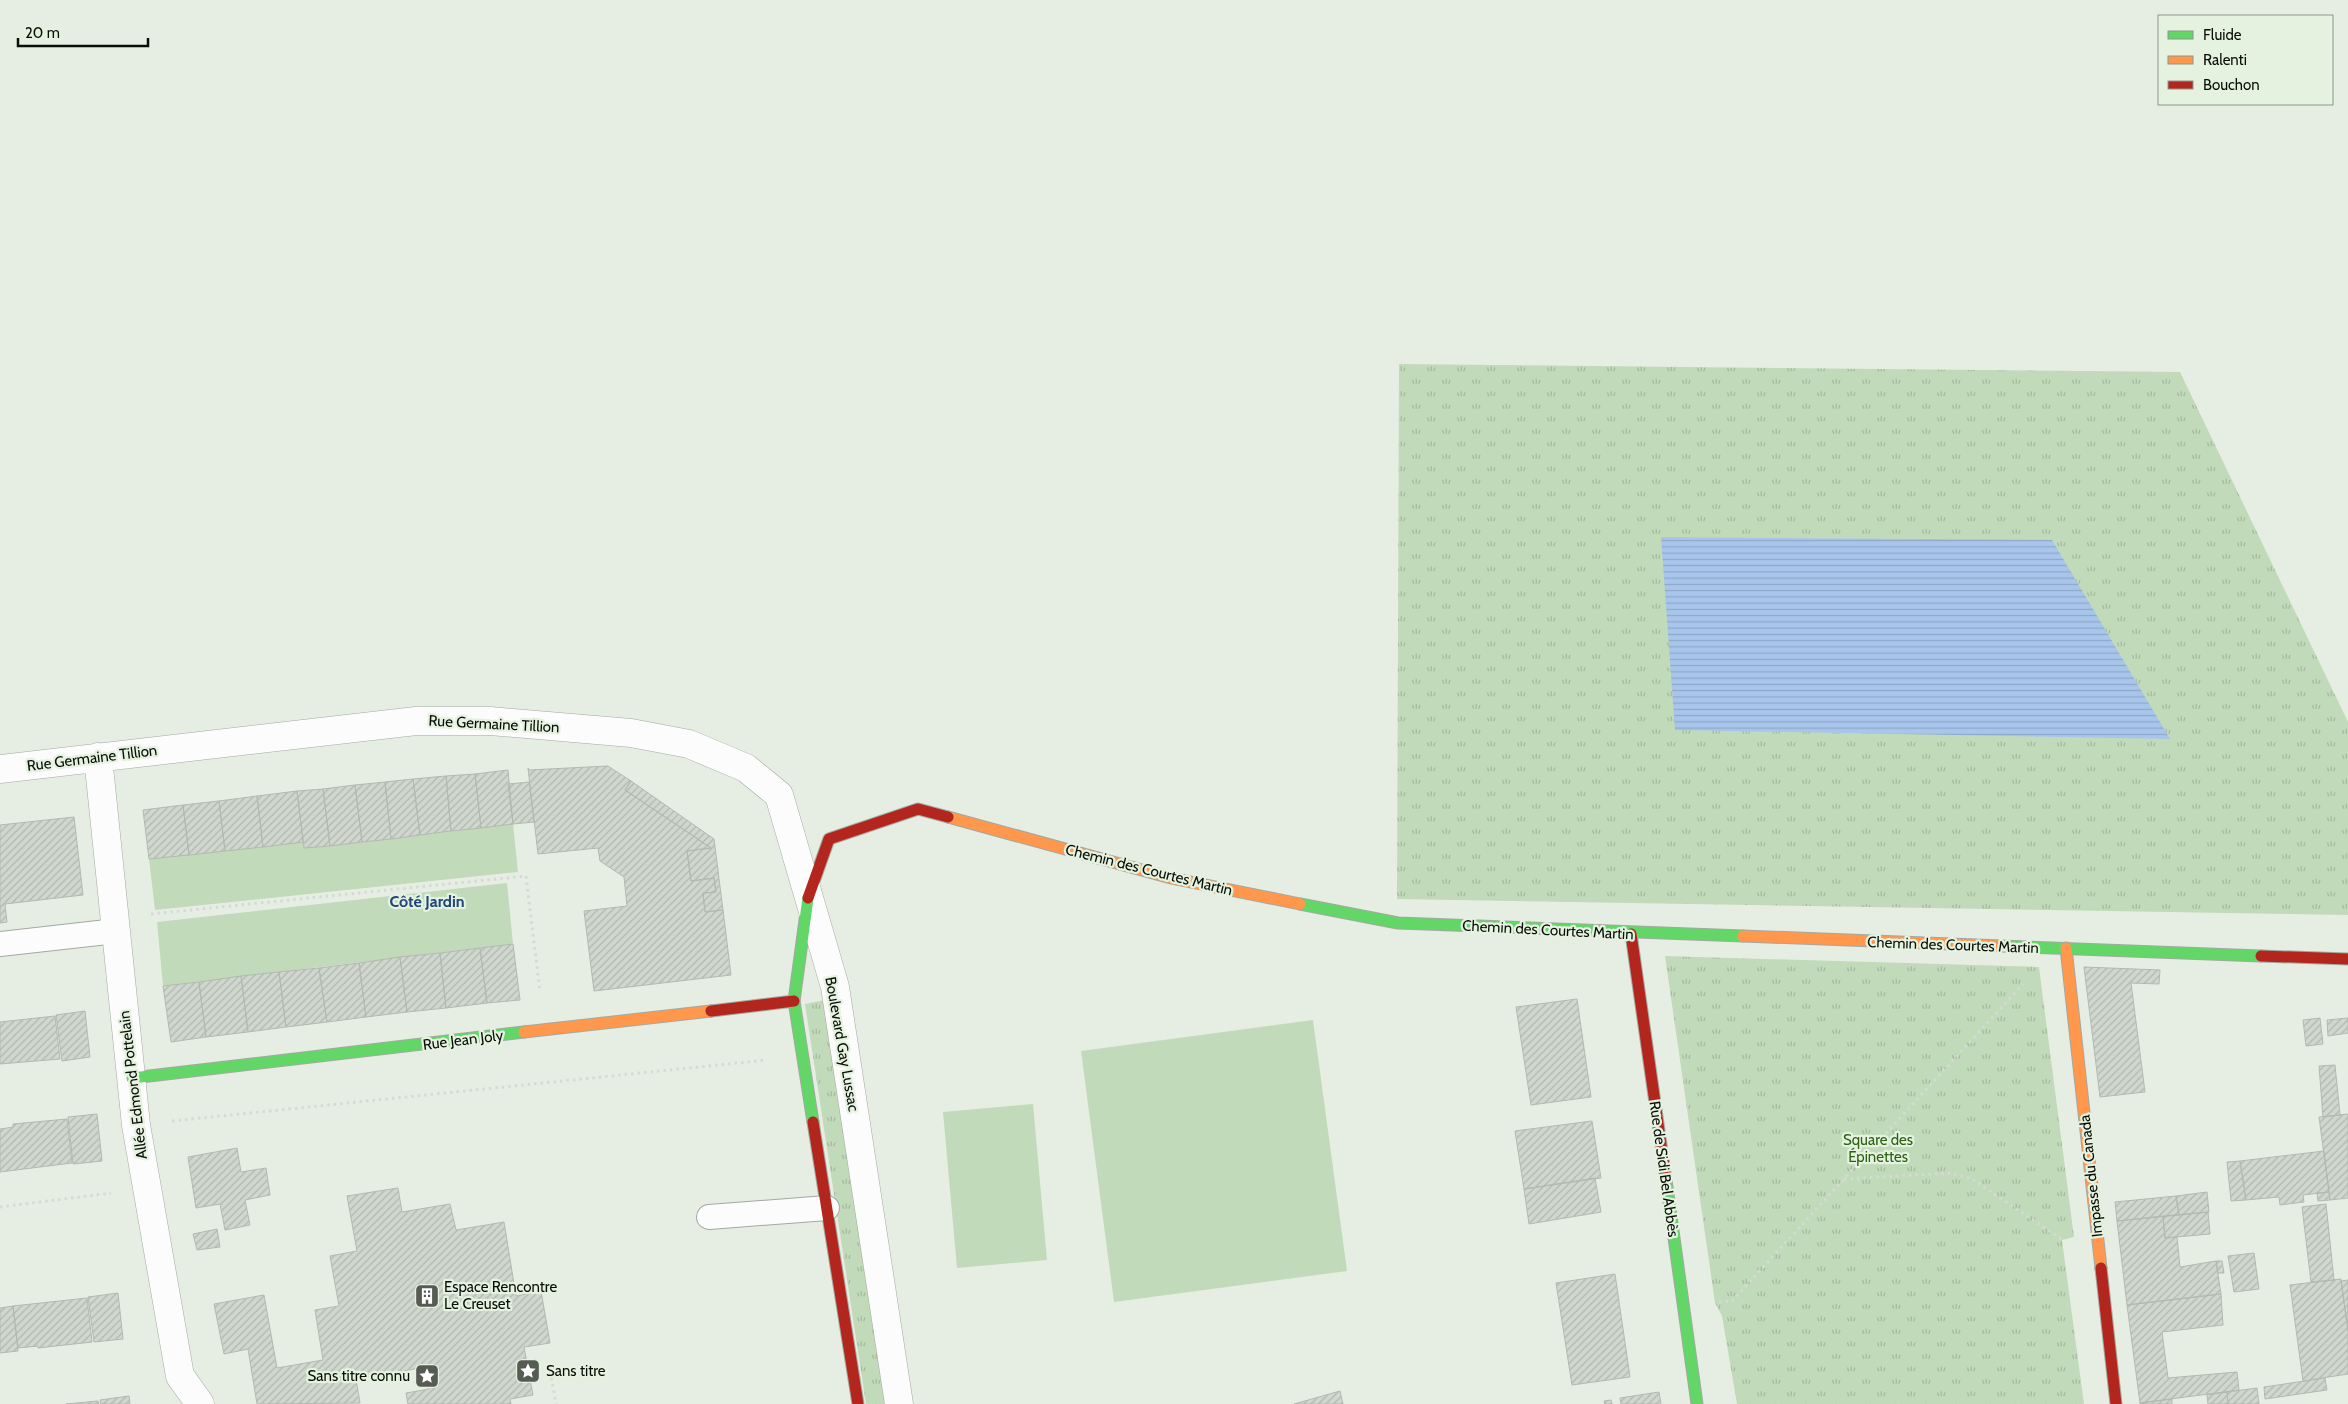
<svg xmlns="http://www.w3.org/2000/svg" width="2348" height="1404" viewBox="0 0 2348 1404" font-family="Cabin,sans-serif">
<defs>
<pattern id="grass-tufts" width="24" height="20" patternUnits="userSpaceOnUse" patternTransform="scale(1.25)"><rect width="24" height="20" fill="#c1dab9"/><path d="M3 7l-1-3M5 7V3M7 7l1-3M15 17l-1-3M17 17v-4M19 17l1-3" fill="none" stroke="#a4ba9e"/></pattern>
<pattern id="water-rules" width="6" height="5" patternUnits="userSpaceOnUse" patternTransform="scale(1.25)"><rect width="6" height="5" fill="#a8c5eb"/><path d="M0 2.5h6" fill="none" stroke="#8fa8c8"/></pattern>
<pattern id="building-hatch" width="6" height="6" patternUnits="userSpaceOnUse" patternTransform="scale(1.25)"><rect width="6" height="6" fill="#d0d7ce"/><path d="M-1 1l2-2M0 6l6-6M5 7l2-2" fill="none" stroke="#b1b7af"/></pattern>
</defs>
<rect width="100%" height="100%" fill="#e6eee3"/>
<path fill="url(#grass-tufts)" d="M1399,364L2180,372L2348,722V915L1397,899Z
M1665,956L2039,967L2074,1237L2062,1240L2084,1404H1737L1722,1316L1715,1303Z
M825,1000L888,1404H866L805,1004Z"/>
<path fill="#c1dab9" d="M513,824L518,872L155,910L149,859L303,842L304,848L330,846Z
M507,883L513,944L163,986L157,922Z
M1313,1020L1347,1271L1114,1302L1081,1051Z
M1033,1104L1047,1260L957,1268L943,1112Z"/>
<path fill="url(#water-rules)" d="M1661,537L2052,540L2170,739L1675,730Z"/>
<path fill="url(#building-hatch)" stroke="#b3b9b0" d="M608,766L631,781L625,790L711,848L687,851L691,881L714,878L716,892L703,893L705,912L723,910L731,975L594,991L584,911L627,906L624,877L600,861L598,848L538,854L528,768L529,770Z
M508,770L513,824L481,828L475,774Z
M475,774L481,828L451,831L446,776Z
M446,776L451,831L420,835L413,779Z
M413,779L420,835L391,839L385,782Z
M631,781L714,839L723,910L705,912L703,893L716,892L714,878L691,881L687,851L711,848L625,790Z
M385,782L391,839L362,842L355,785Z
M529,782L534,822L513,824L508,784Z
M355,785L362,842L330,846L323,789Z
M323,789L330,846L304,848L297,791Z
M297,791L303,842L263,847L257,796Z
M257,796L263,847L225,851L219,801Z
M219,801L225,851L189,855L183,805Z
M183,805L189,855L149,859L143,810Z
M74,817L83,895L5,904L7,922L0,923V825Z
M513,944L520,1000L487,1003L480,948Z
M480,948L487,1003L446,1008L440,953Z
M440,953L446,1008L407,1012L400,957Z
M400,957L407,1012L366,1017L359,963Z
M359,963L366,1017L327,1022L319,968Z
M2084,967L2160,970L2159,984L2131,983L2145,1092L2100,1097Z
M319,968L327,1022L286,1027L279,972Z
M279,972L286,1027L248,1032L241,976Z
M241,976L248,1032L206,1037L199,982Z
M199,982L206,1037L171,1042L163,986Z
M1577,999L1591,1097L1531,1105L1516,1007Z
M85,1011L90,1057L62,1061L56,1015Z
M55,1016L60,1059L0,1064V1022Z
M2320,1018L2323,1044L2306,1046L2303,1020Z
M2348,1018V1033L2328,1036L2327,1020Z
M2335,1065L2340,1115L2323,1117L2319,1066Z
M97,1114L102,1161L73,1164L68,1117Z
M2348,1114V1198L2330,1200L2319,1117Z
M67,1119L72,1163L0,1172V1129L13,1127V1124Z
M1592,1121L1601,1178L1524,1189L1515,1131Z
M237,1148L241,1172L266,1168L270,1195L245,1200L250,1225L225,1230L220,1204L196,1208L188,1157Z
M2324,1151L2329,1192L2303,1195L2304,1202L2280,1205L2279,1197L2246,1200L2240,1161Z
M2240,1161L2246,1200L2231,1201L2227,1162Z
M1595,1178L1601,1212L1529,1224L1524,1189Z
M398,1188L402,1212L450,1204L456,1230L504,1222L516,1296L541,1291L550,1343L524,1347L533,1395L510,1399L511,1404H408L406,1393L429,1389L426,1367L356,1379L360,1403L257,1404L248,1349L224,1354L214,1304L264,1295L277,1368L323,1360L315,1310L339,1306L330,1256L357,1251L347,1196Z
M2207,1192L2209,1212L2179,1215L2176,1196Z
M2329,1192L2330,1200L2318,1201L2317,1193Z
M2176,1196L2179,1215L2117,1221L2115,1202Z
M2326,1204L2334,1280L2311,1282L2302,1207Z
M2208,1212L2210,1234L2165,1238L2163,1216Z
M2163,1216L2165,1238L2177,1237L2180,1267L2216,1261L2221,1294L2127,1305L2117,1221Z
M217,1229L220,1247L197,1250L193,1234Z
M2254,1253L2259,1289L2234,1292L2228,1256Z
M2216,1261H2222L2224,1273H2218Z
M1615,1274L1630,1377L1572,1385L1556,1283Z
M2341,1279L2348,1331V1374L2303,1381L2290,1285Z
M2348,1280V1331L2341,1281Z
M118,1293L123,1339L94,1342L88,1297Z
M2221,1294L2223,1325L2162,1332L2168,1378L2237,1372L2239,1390L2140,1403L2127,1305Z
M87,1298L92,1342L38,1348V1346L18,1348L13,1306Z
M13,1306L18,1351L0,1353V1308Z
M2325,1378L2327,1390L2265,1399L2264,1387Z
M2257,1388L2259,1404H2228L2227,1392Z
M1340,1391L1343,1404H1294Z
M1659,1392L1661,1404H1621L1620,1398Z
M2227,1392L2228,1404H2208L2207,1395Z
M129,1396L130,1404H101L100,1400Z
M2172,1399V1404H2140V1403Z
M1611,1400L1612,1404H1605L1604,1401Z
M98,1401L99,1404H66Z"/>
<g fill="none" stroke-linecap="round" stroke-linejoin="round">
<defs>
<path id="lane" d="M0,944L116,931
M709,1217L827,1208"/>
<path id="street" d="M98,757L136,1125L180,1376L200,1404
M0,769L416,721H490L631,733L689,744L746,768L779,795L835,987L899,1404"/>
<path id="fast" d="M808,898L794,1001L813,1122
M1300,904L1398,923L1743,936
M2002,946L2261,956
M132,1078L524,1032
M1666,1180L1697,1404"/>
<path id="slow" d="M948,817L1171,878L1300,904
M1743,936L2002,946
M2066,948L2101,1268
M524,1032L711,1011"/>
<path id="jam" d="M808,898L829,839L918,809L948,817
M1631,934L1666,1180
M2261,956L2348,959
M711,1011L794,1001
M813,1122L858,1404
M2101,1268L2116,1404"/>
</defs>
<use href="#lane" stroke="#a3a9a2" stroke-width="26"/>
<use href="#street" stroke="#a3a9a2" stroke-width="29"/>
<use href="#fast" stroke="#a3a9a2" stroke-width="13"/>
<use href="#slow" stroke="#a3a9a2" stroke-width="13"/>
<use href="#jam" stroke="#a3a9a2" stroke-width="13"/>
<path stroke="#d7d9d6" stroke-width="3" stroke-dasharray="2.5 4" stroke-linecap="butt" d="M151,914L526,876L540,992
M172,1121L767,1060
M1844,1179L1950,1173L1972,1179L2061,1239
M0,1207L111,1193
M1719,1302L1732,1301L2023,984
M549,1365L556,1404"/>
<use href="#lane" stroke="#fbfcfb" stroke-width="24"/>
<use href="#street" stroke="#fbfcfb" stroke-width="28"/>
<use href="#fast" stroke="#63d668" stroke-width="11"/>
<use href="#slow" stroke="#ff974d" stroke-width="11"/>
<use href="#jam" stroke="#b3261e" stroke-width="11"/>
</g>
<defs>
<symbol id="building-square" viewBox="-11 -11 22 22"><rect x="-9" y="-9" width="18" height="18" rx="4" fill="#565c54" stroke="#e4f2df"/><path d="M-4-6H4V6H1V3H-1V6H-4ZM-2.5-4.3h1.7v1.8h-1.7ZM.8-4.3h1.7v1.8H.8ZM-2.5-1h1.7V.8h-1.7ZM.8-1h1.7V.8H.8Z" fill="#fff"/></symbol>
<symbol id="sight-square" viewBox="-11 -11 22 22"><rect x="-9" y="-9" width="18" height="18" rx="4" fill="#565c54" stroke="#e4f2df"/><path d="M0-6L1.8-2.2L6-1.7L2.9 1.2L3.7 5.4L0 3.3L-3.7 5.4L-2.9 1.2L-6-1.7L-1.8-2.2Z" fill="#fff"/></symbol>
</defs>
<g fill-rule="evenodd">
<use href="#building-square" x="413" y="1282" width="28" height="28"/>
<use href="#sight-square" x="514" y="1357" width="28" height="28"/>
<use href="#sight-square" x="413" y="1362" width="28" height="28"/>
</g>
<g text-anchor="middle" dominant-baseline="central" stroke-width="4.5" stroke-linejoin="round" paint-order="stroke">
<g font-size="15" fill="#090d07" stroke="#e4f2df">
<text transform="translate(494 724) rotate(3)">Rue Germaine Tillion</text>
<text transform="translate(92 758) rotate(-7)">Rue Germaine Tillion</text>
<text transform="translate(1149 870) rotate(14)">Chemin des Courtes Martin</text>
<text transform="translate(1548 930) rotate(3)">Chemin des Courtes Martin</text>
<text transform="translate(1953 945) rotate(2)">Chemin des Courtes Martin</text>
<text transform="translate(463 1040) rotate(-7)">Rue Jean Joly</text>
<text transform="translate(842 1044) rotate(80)">Boulevard Gay Lussac</text>
<text transform="translate(133 1085) rotate(-97)">Allée Edmond Pottelain</text>
<text transform="translate(1664 1169) rotate(82)">Rue de Sidi Bel Abbès</text>
<text transform="translate(2091 1176) rotate(-96)">Impasse du Canada</text>
</g>
<g font-size="15" fill="#2b6211" stroke="#e4f2df">
<text x="1878" y="1140">Square des<tspan x="1878" dy="17">Épinettes</tspan></text>
</g>
<g font-size="15" fill="#090d07" stroke="#e4f2df" text-anchor="start">
<text x="444" y="1287">Espace Rencontre<tspan x="444" dy="17">Le Creuset</tspan></text>
<text x="546" y="1371">Sans titre</text>
<text x="410" y="1376" text-anchor="end">Sans titre connu</text>
</g>
<g font-size="16" font-weight="bold" fill="#22467c" stroke="#e4f2df">
<text x="427" y="901">Côté Jardin</text>
</g>
</g>
<rect x="2158" y="15" width="175" height="90" fill="#e4f2df" stroke="#8c9689"/>
<rect x="2168" y="31" width="25" height="8" fill="#63d668" stroke="#8c9689"/>
<text x="2203" y="40" font-size="15" fill="#090d07">Fluide</text>
<rect x="2168" y="56" width="25" height="8" fill="#ff974d" stroke="#8c9689"/>
<text x="2203" y="65" font-size="15" fill="#090d07">Ralenti</text>
<rect x="2168" y="81" width="25" height="8" fill="#b3261e" stroke="#8c9689"/>
<text x="2203" y="90" font-size="15" fill="#090d07">Bouchon</text>
<path d="M18 38v8h130v-8" fill="none" stroke="#090d07" stroke-width="2.5"/>
<text x="25" y="38" font-size="15" fill="#090d07" stroke="#e4f2df" stroke-width="4" paint-order="stroke">20 m</text>
</svg>
